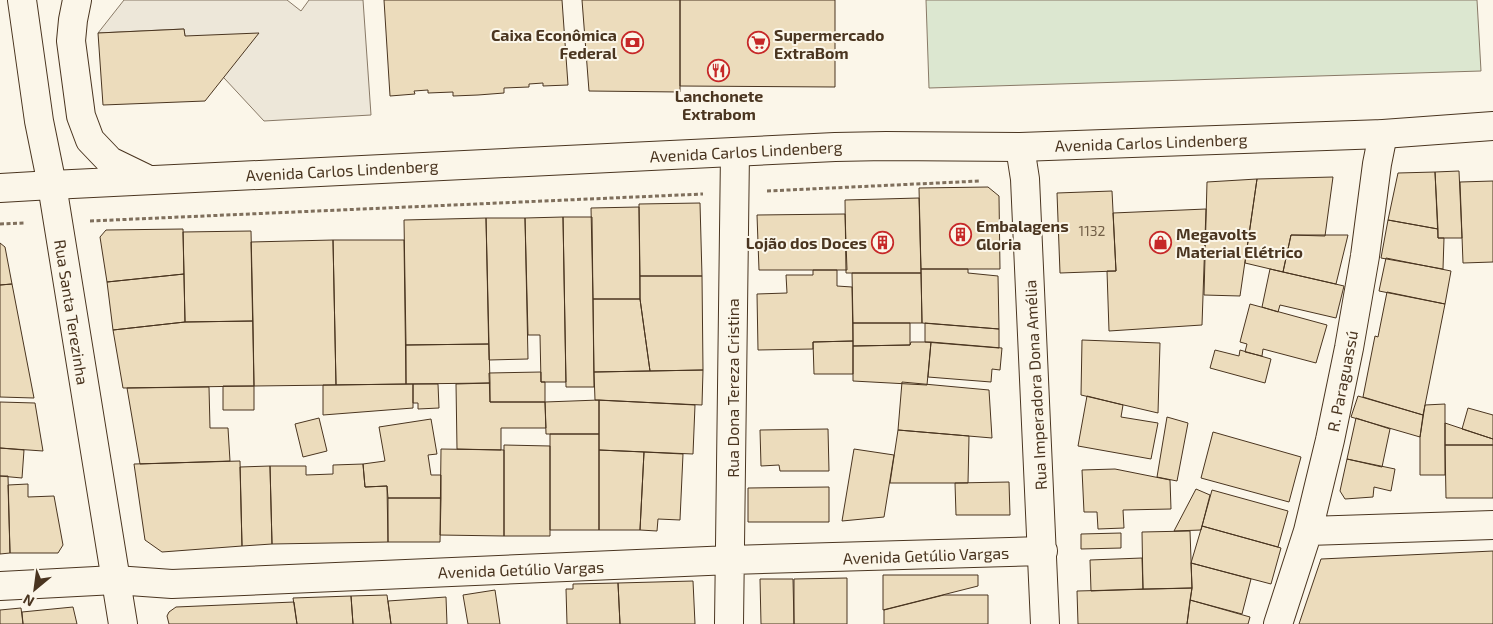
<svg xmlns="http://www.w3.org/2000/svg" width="1493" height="624" viewBox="0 0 1493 624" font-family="'Exo 2',sans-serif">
<rect width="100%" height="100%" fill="#fbf6e9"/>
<path fill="#dce7d0" stroke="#887966" d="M926,0H1477L1481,71L929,88Z"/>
<path fill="#ede7d9" stroke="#887966" d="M124,0H287L301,11L309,0H363L371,115L264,121L185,36L184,29L98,33Z"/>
<path fill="#ecdcbc" stroke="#4a3520" d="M384,0H562L568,85L543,86V83L529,84V87L504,88V93L478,95L453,96V92L428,93V90L414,91L415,94L390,96Z
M582,0H680V92L589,91Z
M680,0H835V87L680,86Z
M184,29L185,36L259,33L205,101L103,105L98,33Z
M1459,171L1462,238H1438L1435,172Z
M1435,172L1438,229L1388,220L1398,173Z
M1333,177L1325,236L1291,235L1283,272L1245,263L1257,179Z
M1257,179L1240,296L1204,295L1207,182Z
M1493,181V262L1463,263L1460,182Z
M988,187L999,196L1000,269H921L919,188Z
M1112,191L1116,271L1060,273L1057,193Z
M919,198L921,273H846L845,200Z
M700,203L702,276H640L639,204Z
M639,207L640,299H593L591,208Z
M1206,209L1202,325L1109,331L1107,271H1116L1113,213Z
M845,214L847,270H759L757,215Z
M563,217H592L594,387H566Z
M563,217L566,382H541L540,335H528L525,218Z
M486,218H525L528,359L489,360Z
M486,218L489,344L406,345L404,220Z
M1388,220L1438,229V238H1444L1443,269L1381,258Z
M183,229L184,274L107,282L100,237L106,230Z
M251,231L253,321L185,322L183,232Z
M1291,235H1348L1336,284L1283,272Z
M333,240L336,385L254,386L251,242Z
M333,240H404L406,384L336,385Z
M0,243L5,247L12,284L0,285Z
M1386,258L1451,271L1445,304L1379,291Z
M921,269H968V273L998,276L999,329L922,323Z
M1270,269L1344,286L1336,318L1280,305L1278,312L1262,307Z
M813,270H837V286L852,287L853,341L813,342V349L758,350L757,294L787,293L786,275H813Z
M852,273H921L922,323H853Z
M184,274L185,322L113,330L107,282Z
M640,276H702L703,370L650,371L640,299Z
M12,284L34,398L0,397V285Z
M1387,292L1445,304L1423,415L1363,397L1375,336L1378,337Z
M593,299H640L650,371L594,372Z
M1250,304L1327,325L1316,363L1263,349L1262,356L1245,352L1247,344L1240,342Z
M253,321L254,386L123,388L113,330L185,322Z
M853,323H910V345L853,346Z
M925,323L999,329V348L925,342Z
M1082,340L1160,343L1158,413L1081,395Z
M853,341V374H814L813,342Z
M911,342H931L927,385L853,381V346L910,345Z
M931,342L1002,348L1000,370L992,369L991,382L928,377Z
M489,344L490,383L406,384V345Z
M1215,350L1239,356L1240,350L1271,359L1265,383L1210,368Z
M703,370L702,405L595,400L594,372Z
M541,372V382H545V402H490L489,373Z
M902,382L989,390L992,438L898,430Z
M490,383V402H545L546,428H501V450L457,449L456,384Z
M413,384V408L323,415V385Z
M413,384H438L439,408L418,409V403H413Z
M223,386H254V410H223Z
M209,387L210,428H228L230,461L140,464L127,388Z
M1087,396L1123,405L1121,417L1158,423L1151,459L1078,446Z
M1358,396L1423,415L1420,437L1351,417Z
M599,400V434H546L545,402Z
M599,400L695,405L693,454L599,450Z
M0,402L35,403L43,451L0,448Z
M1445,404V475H1420V437L1425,405Z
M1468,408L1493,415V439L1462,429Z
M1167,417L1188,423L1177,481L1157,477Z
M319,418L327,451L303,457L295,424Z
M1356,418L1390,429L1382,467L1347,459Z
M431,419L437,454L428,455L431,475H441V498H388L387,486L365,487L363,464L385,461L379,427Z
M1445,423L1493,439V445H1445Z
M828,429L829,471H780L779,465L761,466L760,430Z
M898,430L969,436L968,483H890Z
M1213,432L1301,457L1289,502L1201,478Z
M550,434H599V530H550Z
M504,445L550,446V536H504Z
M1445,445H1493V498H1446Z
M0,448L24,450L22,478L0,476Z
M441,449L504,450V536L440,535Z
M854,449L894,455L884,517L842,521Z
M599,450L644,452L640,530H599Z
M644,452L683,454L680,520L658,519L657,531L640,530Z
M1347,459L1395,469L1391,491L1374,487L1373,497L1345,499L1340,491Z
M240,461L242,546L162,552L145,540L134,464Z
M363,464L365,487L387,486L388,542L272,544L270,466H306V475L333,474V465Z
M270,466L272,544L242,546L240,467Z
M1115,469L1170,480L1171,509L1123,510L1124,528L1098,529L1097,512H1084L1082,470Z
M0,476H8L10,553L0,554Z
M1009,482L1010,515H956L955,483Z
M28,484V497L54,496L63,545L58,553H10L8,485Z
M829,487V522H748V488Z
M1196,489L1210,495L1201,530L1174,531Z
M1212,490L1288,511L1278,547L1202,526Z
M388,498H441L440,542H388Z
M1202,526L1281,548L1271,584L1191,563Z
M1190,531L1192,588L1143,589L1142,532Z
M1121,533V548L1081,549V534Z
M1493,551V624H1299L1321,559Z
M1142,558L1143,589L1091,591L1090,560Z
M1191,563L1251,579L1242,614L1190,600L1192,588Z
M883,575H978V586L883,610Z
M847,578V624H794V579Z
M760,579H793L794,624H761Z
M693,581L695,624H620L618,583Z
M618,583L620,624H567L566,589H573V584Z
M1192,588L1187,624H1078L1077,591Z
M495,590L500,624H468L463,595Z
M387,595L391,624H353L351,596Z
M944,595H988V624H884V610Z
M351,596L353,624H297L293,598Z
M446,597L447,624H391L388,601Z
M1190,600L1250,617L1248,624H1187Z
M294,602L297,624H169L167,616L169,612L176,607Z
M73,607L77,624H23L22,612Z
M21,608L23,624H0V610Z"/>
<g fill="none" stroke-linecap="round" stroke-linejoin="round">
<defs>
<path id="minor" d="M1020,147L1025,179L1045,624
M1308,531L1493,525
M0,586L115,580L172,584L731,560L1043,551
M729,624L735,152
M1278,624L1308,531L1330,440L1349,348L1365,256L1377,164L1383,134"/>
<path id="secondary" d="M0,188L52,185"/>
<path id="primary" d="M22,0L39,121L52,185L123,624
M77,0L73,20L71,41L81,116L90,140L110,161L145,178
M52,185L835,147L886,146L1020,147L1383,134L1493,126"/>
</defs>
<use href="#minor" stroke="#4a3520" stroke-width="30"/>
<use href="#secondary" stroke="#4a3520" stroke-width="30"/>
<use href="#primary" stroke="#4a3520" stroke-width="30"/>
<path stroke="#7f6f5c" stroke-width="3" stroke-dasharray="4 2.5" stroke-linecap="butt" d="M767,191L980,181
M90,221L703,194
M0,224L26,223"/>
<use href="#minor" stroke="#fbf6e9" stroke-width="28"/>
<use href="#secondary" stroke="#fbf6e9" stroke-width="28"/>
<use href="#primary" stroke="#fbf6e9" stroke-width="28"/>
</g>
<defs>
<symbol id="bank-ring" viewBox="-11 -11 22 22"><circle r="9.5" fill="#fbf6e9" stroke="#c62828" stroke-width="1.5"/><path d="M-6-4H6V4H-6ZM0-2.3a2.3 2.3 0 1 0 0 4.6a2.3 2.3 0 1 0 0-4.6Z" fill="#c62828"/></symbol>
<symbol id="supermarket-ring" viewBox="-11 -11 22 22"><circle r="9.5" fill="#fbf6e9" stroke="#c62828" stroke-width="1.5"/><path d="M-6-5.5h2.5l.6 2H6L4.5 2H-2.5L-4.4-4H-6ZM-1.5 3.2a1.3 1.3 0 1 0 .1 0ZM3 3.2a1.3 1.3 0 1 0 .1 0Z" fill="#c62828"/></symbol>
<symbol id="restaurant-ring" viewBox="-11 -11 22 22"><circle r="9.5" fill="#fbf6e9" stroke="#c62828" stroke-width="1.5"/><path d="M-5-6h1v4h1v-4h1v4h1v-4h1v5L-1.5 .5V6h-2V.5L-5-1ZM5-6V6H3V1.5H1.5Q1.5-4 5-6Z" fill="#c62828"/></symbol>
<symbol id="building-ring" viewBox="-11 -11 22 22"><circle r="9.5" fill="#fbf6e9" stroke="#c62828" stroke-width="1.5"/><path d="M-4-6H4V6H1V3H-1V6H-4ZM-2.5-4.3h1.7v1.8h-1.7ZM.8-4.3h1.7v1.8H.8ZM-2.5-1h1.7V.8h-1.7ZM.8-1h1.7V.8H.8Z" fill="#c62828"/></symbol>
<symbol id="shop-ring" viewBox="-11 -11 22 22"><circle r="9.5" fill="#fbf6e9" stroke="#c62828" stroke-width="1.5"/><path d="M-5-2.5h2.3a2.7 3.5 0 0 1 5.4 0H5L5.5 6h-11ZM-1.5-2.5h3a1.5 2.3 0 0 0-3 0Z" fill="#c62828"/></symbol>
</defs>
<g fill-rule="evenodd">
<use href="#bank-ring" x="620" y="30" width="25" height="25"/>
<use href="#supermarket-ring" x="746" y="30" width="25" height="25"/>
<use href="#restaurant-ring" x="706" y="58" width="25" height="25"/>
<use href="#building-ring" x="948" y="222" width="25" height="25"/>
<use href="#building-ring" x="870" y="230" width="25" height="25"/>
<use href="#shop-ring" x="1148" y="230" width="25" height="25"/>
</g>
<g text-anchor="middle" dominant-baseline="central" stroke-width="4" stroke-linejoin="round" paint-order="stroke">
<g font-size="14" fill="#725f47">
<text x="1092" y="230">1132</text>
</g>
<g font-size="16" font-weight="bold" fill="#4a3520" stroke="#fbf6e9" text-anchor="start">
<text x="617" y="34" text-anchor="end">Caixa Econômica<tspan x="617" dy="18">Federal</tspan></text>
<text x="774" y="34">Supermercado<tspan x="774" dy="18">ExtraBom</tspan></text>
<text x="719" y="95" text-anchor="middle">Lanchonete<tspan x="719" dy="18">Extrabom</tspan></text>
<text x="976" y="225">Embalagens<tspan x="976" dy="18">Gloria</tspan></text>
<text x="1176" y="233">Megavolts<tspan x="1176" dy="18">Material Elétrico</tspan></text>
<text x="867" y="242" text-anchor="end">Lojão dos Doces</text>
</g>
<g font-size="16" fill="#4a3520" stroke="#fbf6e9">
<text transform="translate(1151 142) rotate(-2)">Avenida Carlos Lindenberg</text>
<text transform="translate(746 151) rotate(-3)">Avenida Carlos Lindenberg</text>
<text transform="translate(342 170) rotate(-3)">Avenida Carlos Lindenberg</text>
<text transform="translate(72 312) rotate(81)">Rua Santa Terezinha</text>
<text transform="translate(1342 381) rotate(-79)">R. Paraguassú</text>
<text transform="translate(1035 385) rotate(-93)">Rua Imperadora Dona Amélia</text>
<text transform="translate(732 388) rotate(-90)">Rua Dona Tereza Cristina</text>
<text transform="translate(926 555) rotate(-2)">Avenida Getúlio Vargas</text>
<text transform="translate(521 569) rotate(-2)">Avenida Getúlio Vargas</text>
</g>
</g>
<g transform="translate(35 589) rotate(209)" stroke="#fbf6e9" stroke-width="4" paint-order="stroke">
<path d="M0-4L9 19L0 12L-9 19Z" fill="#4a3520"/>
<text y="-8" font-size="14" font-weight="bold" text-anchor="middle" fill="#4a3520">N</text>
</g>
</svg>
